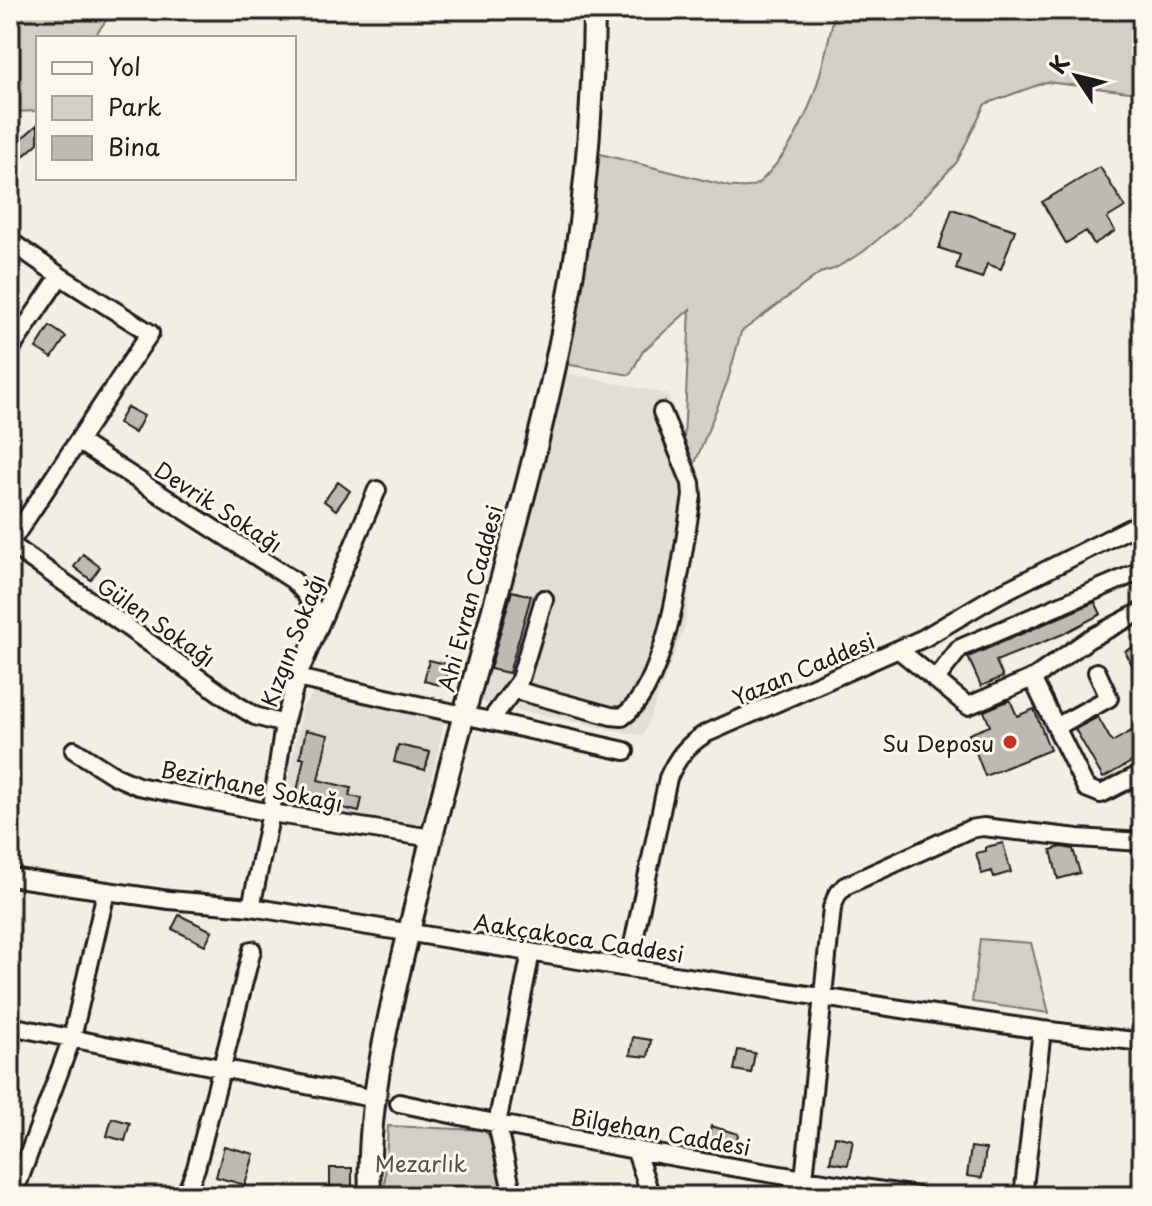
<svg xmlns="http://www.w3.org/2000/svg" width="1152" height="1206" viewBox="0 0 1152 1206" font-family="'Playpen Sans',sans-serif">
<rect width="100%" height="100%" fill="#f2eee4"/>
<filter id="ink" filterUnits="userSpaceOnUse"><feTurbulence type="fractalNoise" baseFrequency=".0125" numOctaves="2"/><feDisplacementMap in="SourceGraphic" scale="16" xChannelSelector="R" yChannelSelector="G"/><feConvolveMatrix kernelMatrix="1 2 1 2 8 2 1 2 1" color-interpolation-filters="sRGB"/></filter>
<g filter="url(#ink)">
<path fill="#e2ded5" d="M562,372L668,394L702,490L685,626L643,736L475,701Z
M313,693L445,719L421,823L399,825L286,807L284,799L302,708Z"/>
<path fill="#d2cfc6" stroke="#777671" stroke-width="2" d="M10,10H114L93,38H38V111L10,112Z
M835,10H1142V90L1129,92L1046,82L985,104L957,162L907,215L863,252L834,269L820,273L741,332L728,380L695,463H692L684,440L690,309L643,351L630,375L564,364L595,162L600,154L731,187C734,186 746,189 752,186C760,184 766,176 771,170C811,125 823,68 835,10Z
M980,939L1031,943L1049,1013L972,1002Z
M388,1126L482,1130L493,1138L505,1196H384Z"/>
<path fill="#bdbab1" stroke="#1c1c1c" stroke-width="2" d="M38,124V143L10,168V149Z
M1100,167L1125,207L1107,218L1115,231L1094,244L1086,231L1066,243L1042,202Z
M952,209L1015,230L1001,269L987,264L982,278L956,269L960,255L939,248Z
M50,326L66,337L52,358L36,348Z
M127,407L144,416L135,433L118,423Z
M338,482L350,491L336,510L324,501Z
M83,554L100,567L91,580L74,567Z
M512,591L531,596L509,673L490,669Z
M1095,602L1101,614L1063,634L996,661L1003,677L981,686L968,657Z
M1142,643V685L1125,651Z
M429,660L450,665L444,686L424,681Z
M1010,700L1017,716L1034,709L1050,750L985,776L969,734L990,726L984,711Z
M1098,717L1112,742L1142,725V756L1103,778L1075,729Z
M306,730L328,735L318,780L351,788L349,796L362,798L359,812L296,796L304,758H300Z
M398,745L430,752L425,770L394,762Z
M1003,843L1011,872L994,877L992,871L982,874L976,853L986,851V847Z
M1061,847L1073,849L1080,873L1058,879L1051,850Z
M179,915L212,931L205,945L172,929Z
M633,1037L651,1040L648,1057L630,1055Z
M738,1050L755,1053L751,1073L734,1070Z
M112,1118L130,1123L125,1141L107,1136Z
M711,1126L738,1134L735,1150L707,1145Z
M835,1136L853,1140L848,1165L830,1162Z
M224,1146L254,1154L245,1185L216,1177Z
M971,1147L986,1149L982,1178L967,1176Z
M330,1168H352V1196H330Z"/>
<g fill="none" stroke-linecap="round" stroke-linejoin="round">
<defs>
<path id="minor" d="M10,241L60,276L150,333L10,543
M10,350L60,276
M79,442L293,580L305,593L321,622
M10,544L237,705L255,716L284,724
M899,650L968,706L1035,677L1089,639L1142,611
M297,678L625,751
M1032,678L1086,788L1101,794L1142,773
M935,680L960,648L1138,572L1142,573
M515,690L611,716L622,717C669,686 683,550 692,496L691,483L662,412
M490,721L519,682L544,599
M1056,727L1109,698L1097,672
M74,750L115,776L138,786L271,813L432,838
M10,877L169,900L251,907L628,968L1042,1030L1142,1042
M251,907L271,813L284,724L297,678L377,490
M628,968L668,778C677,758 686,746 705,734L924,638L995,596L1142,522
M10,1026L376,1099
M399,1103C570,1140 744,1171 917,1196
M635,1149L651,1196
M804,1179L832,908L837,895L845,886L970,829L983,827L1078,838L1142,842
M13,1196L72,1038L106,892
M185,1196L196,1168L252,950
M513,1196L497,1124L531,952
M1023,1196L1042,1030"/>
<path id="major" d="M370,1196C365,1085 401,969 426,861C470,676 532,494 567,307C585,209 593,109 594,10"/>
</defs>
<use href="#minor" stroke="#1c1c1c" stroke-width="22"/>
<use href="#major" stroke="#1c1c1c" stroke-width="26"/>
<use href="#minor" stroke="#fbf7ec" stroke-width="16"/>
<use href="#major" stroke="#fbf7ec" stroke-width="20"/>
</g>
</g>
<circle fill="#c8321e" stroke="#fbf7ec" stroke-width="3" cx="1010" cy="742" r="8"/>
<g text-anchor="middle" dominant-baseline="central" stroke-width="6" stroke-linejoin="round" paint-order="stroke">
<g font-size="22" fill="#1c1c1c" stroke="#fbf7ec">
<text transform="translate(219 506) rotate(33)">Devrik Sokağı</text>
<text transform="translate(469 598) rotate(-75)">Ahi Evran Caddesi</text>
<text transform="translate(157 621) rotate(35)">Gülen Sokağı</text>
<text transform="translate(292 640) rotate(-69)">Kızgın Sokağı</text>
<text transform="translate(803 668) rotate(-23)">Yazan Caddesi</text>
<text transform="translate(252 785) rotate(11)">Bezirhane Sokağı</text>
<text transform="translate(579 937) rotate(9)">Aakçakoca Caddesi</text>
<text transform="translate(661 1131) rotate(10)">Bilgehan Caddesi</text>
</g>
<g font-size="22" fill="#1c1c1c" stroke="#fbf7ec" text-anchor="end">
<text x="994" y="742">Su Deposu</text>
</g>
<g font-size="22" fill="#53524f" stroke="#fbf7ec">
<text x="421" y="1162">Mezarlık</text>
</g>
</g>
<rect width="1152" height="1206" fill="none" stroke="#fbf7ec" stroke-width="40"/>
<rect x="20" y="20" width="1112" height="1166" fill="none" stroke="#1c1c1c" stroke-width="3" filter="url(#ink)"/>
<rect x="36" y="36" width="260" height="144" fill="#fbf7ec" stroke="#a29f99" stroke-width="2"/>
<rect x="52" y="62" width="40" height="12" fill="#fbf7ec" stroke="#a29f99" stroke-width="2"/>
<text x="108" y="76" font-size="24" fill="#1c1c1c">Yol</text>
<rect x="52" y="96" width="40" height="24" fill="#d2cfc6" stroke="#a29f99" stroke-width="2"/>
<text x="108" y="116" font-size="24" fill="#1c1c1c">Park</text>
<rect x="52" y="136" width="40" height="24" fill="#bdbab1" stroke="#a29f99" stroke-width="2"/>
<text x="108" y="156" font-size="24" fill="#1c1c1c">Bina</text>
<g transform="translate(1076 76) rotate(305)" stroke="#fbf7ec" stroke-width="6" paint-order="stroke">
<path d="M0-6L14 30L0 20L-14 30Z" fill="#1c1c1c"/>
<text y="-12" font-size="22" font-weight="bold" text-anchor="middle" fill="#1c1c1c">K</text>
</g>
</svg>
